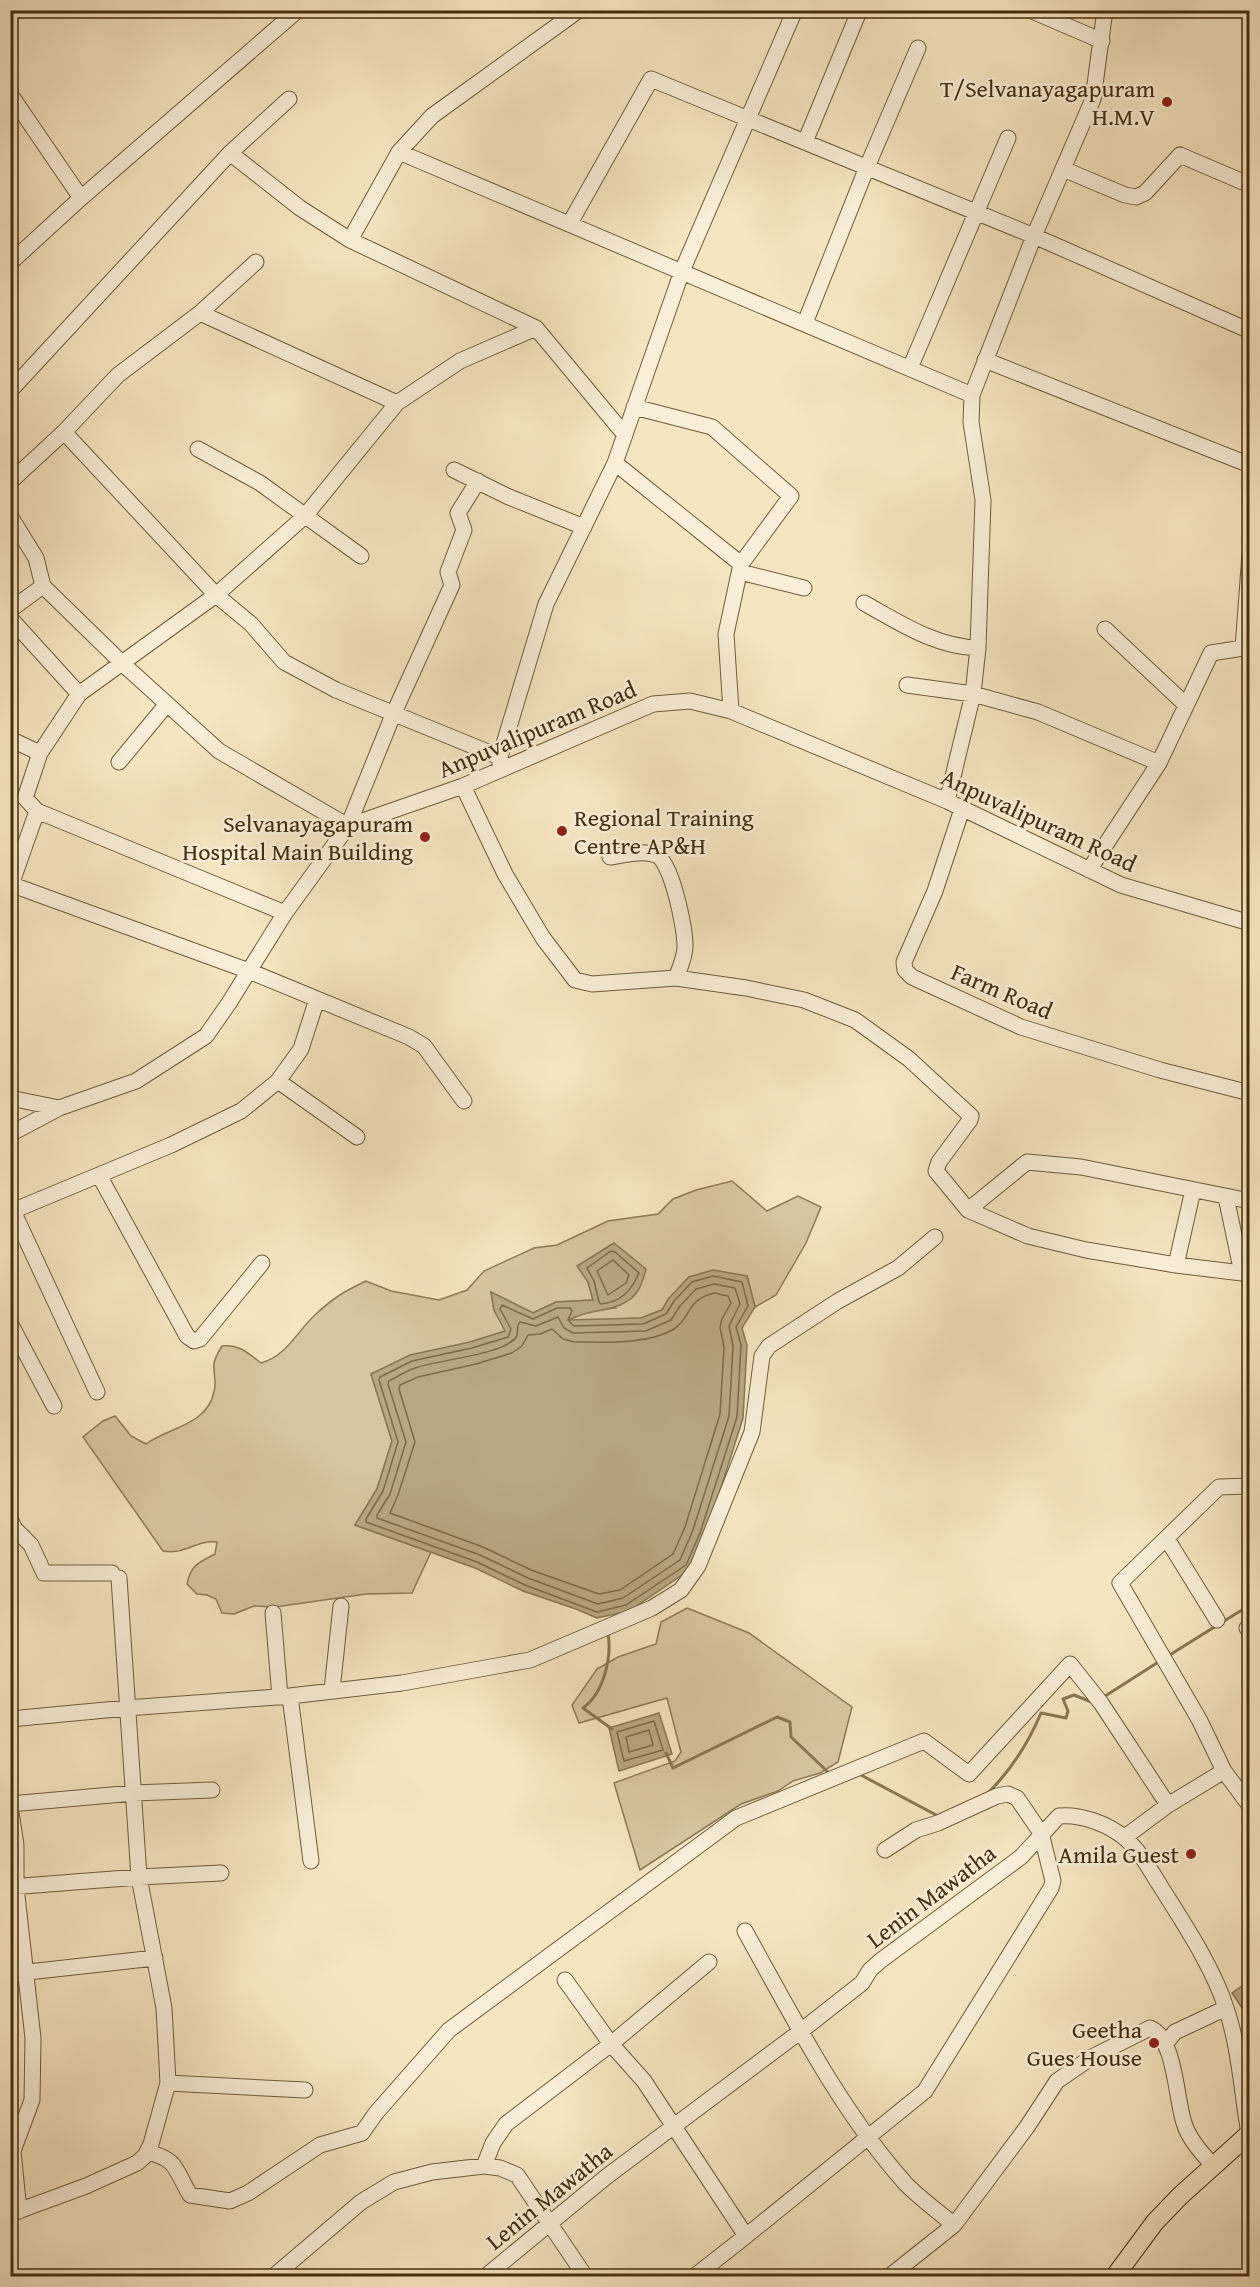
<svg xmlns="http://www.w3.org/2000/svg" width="1260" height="2287" viewBox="0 0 1260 2287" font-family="'Gentium Book Plus',serif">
<rect width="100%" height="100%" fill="#f6e5c1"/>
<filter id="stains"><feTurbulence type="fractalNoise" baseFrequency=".00333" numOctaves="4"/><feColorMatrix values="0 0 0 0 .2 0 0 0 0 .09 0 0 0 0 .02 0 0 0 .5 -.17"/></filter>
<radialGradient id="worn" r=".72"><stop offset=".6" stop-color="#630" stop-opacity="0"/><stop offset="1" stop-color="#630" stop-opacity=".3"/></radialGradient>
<path fill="#d8c6a2" stroke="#8e7a58" stroke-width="1.5" d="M732,1181L767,1211L798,1196L821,1207L806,1243L776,1295L755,1307L747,1276L669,1298L662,1310L641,1318L566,1321L589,1311L616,1308L588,1282L593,1300L556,1302L533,1313L491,1292L494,1310L506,1331L371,1374L392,1441L377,1489L355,1525L431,1552L412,1593L366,1594L275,1607L254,1606L234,1614L222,1613L216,1599L207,1595L197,1594L187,1584C191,1565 198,1563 215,1554L217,1542C194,1540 187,1555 163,1551L83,1437L103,1421L115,1416L131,1436L146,1444C170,1427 207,1425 214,1392C217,1383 213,1373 214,1363C215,1358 219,1351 222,1346C239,1344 248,1353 261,1363C287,1356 297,1331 316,1314C333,1298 345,1291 366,1281L391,1291L439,1300L467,1290L484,1271L534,1248L557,1245L608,1221L658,1214L673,1199L696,1190Z
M687,1608L749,1633L852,1707L838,1762L820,1773L793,1781L778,1791L741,1804L640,1870L614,1783L675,1761L681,1752L667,1698L579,1723L572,1705L597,1669L618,1657L656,1644L661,1622Z"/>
<path fill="#b9a784" stroke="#8a7754" stroke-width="1.5" d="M614,1243L646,1269C644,1276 642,1286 637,1292C621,1314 590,1307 569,1320L641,1318L662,1310L669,1298L689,1277L713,1270L747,1276L755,1307L742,1328L747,1345L743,1418L706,1535L691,1569L629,1611L597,1618L576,1609L523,1591L475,1568L355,1525L377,1489L392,1441L371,1374L410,1355L470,1342L505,1331L494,1310L491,1292L533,1313L556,1302L593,1300L588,1282L577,1266Z
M659,1713L672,1754L619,1771L609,1728Z
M1242,1986L1249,1997V2008L1244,2011L1232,1993Z"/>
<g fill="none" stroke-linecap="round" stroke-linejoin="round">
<path stroke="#7e6a48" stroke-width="1.5" d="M611,1251L615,1252L639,1273C631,1291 621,1302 601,1304L599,1302L594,1281L587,1268Z
M613,1260L629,1275L626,1283L608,1295L597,1271Z
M713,1276L742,1282L748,1306L736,1327L741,1345L737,1417L700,1533L686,1565L626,1605L597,1612L525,1585L477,1562L366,1522V1519L383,1491L398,1442L379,1380L380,1377L412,1361L472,1348L508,1337L511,1329L500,1309L502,1305L533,1319L557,1308H570L572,1311L568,1320L574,1326L643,1324L666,1314L674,1301L692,1282Z
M714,1284L735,1288L740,1304L729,1326L733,1346L729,1416L693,1530L680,1560L623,1598L598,1604L528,1578L480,1555L377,1518V1515L390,1494L406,1442L388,1384L389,1381C397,1377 406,1371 415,1368C437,1360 505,1355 517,1336L518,1325L520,1322L536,1326L558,1317L564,1328L573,1333L646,1331L671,1320L680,1306L696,1289Z
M714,1293L728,1296L731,1303L722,1319L720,1327L724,1347L720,1414L685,1527L673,1554L620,1590L599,1594L531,1570L483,1547L390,1513L398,1495L415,1442L399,1389L400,1385L418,1377L476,1364L512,1353L522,1346L528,1335L540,1334L552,1329L563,1339L574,1342C604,1342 648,1345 674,1329C692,1317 685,1301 714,1293Z
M654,1721L663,1750L624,1761L617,1732Z
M649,1730L653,1745L629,1752L626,1737Z"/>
<path stroke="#8a7754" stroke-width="3" d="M1221,1623L1250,1605
M608,1633C612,1657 604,1693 583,1708L612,1729
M1168,1656L1216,1626
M1102,1698L1160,1661
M666,1753L673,1768L777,1717L790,1722L791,1737L830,1774L832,1773
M859,1774L938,1816
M988,1793C1012,1769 1028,1744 1041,1713L1066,1718L1068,1711L1063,1699L1074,1695L1094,1703"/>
<defs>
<path id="minor" d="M1030,10L1102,41
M10,94L81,198
M805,142L858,14
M399,152L972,395
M230,153L300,208L350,240L536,328L625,435
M1063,169L1125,195L1136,197L1145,193L1180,155L1250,185
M570,223L651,79L1034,236L1250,331
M350,240L399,152L432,116L579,10
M256,262L200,313L118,375L64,432L216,595L251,624L284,662L336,690L500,757
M10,263L81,198L298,10
M200,313L397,403
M805,323L867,167L918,48
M985,360L1250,465
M910,368L1008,138
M10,391L230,153L289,99
M634,407L712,427L791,496L741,564L726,634L731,711
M198,449L260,483L361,556
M615,463L741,564
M454,470L509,497L584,527
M10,482L64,432
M10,516L36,558L43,586L123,664L219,751L348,826L393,715L452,585L448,572L464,530L458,513L478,481
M740,572L804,588
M864,603C900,623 936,647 978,648
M10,610L43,586
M10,618L79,694
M1105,629L1186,705
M1243,648L1250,554
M907,685L973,694L1038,712L1159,763
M10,739L40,753
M119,762L167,704
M500,770V757L546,604L615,463L682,271L795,10
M463,786L505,874L543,938L575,980L592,984L676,978L746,988L804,1000L855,1020L909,1059L971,1116L970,1120L939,1162L936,1171L968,1210L1027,1162L1081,1167L1250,1201
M947,801L973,694L978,648L983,500L971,422L972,395L1034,236L1093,99L1105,10
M962,809L935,891L904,962L905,970L912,977L1021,1027L1160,1070L1250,1093
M610,857C624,855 642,850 656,855C672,861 685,929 685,946C685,957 680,968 676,978
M1089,870L1159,763L1211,653L1243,648L1250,652
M10,884L249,971L409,1037L424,1046L464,1101
M11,885L37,811
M285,913L37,811L25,798L40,753L79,694L216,595L305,516L397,403L460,361L536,328
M278,1081L357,1137
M10,1098L59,1108
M10,1134L59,1108L136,1081L206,1036L229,1003L285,913L348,826L463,786L653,704L690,701L731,711L947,801L1121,885L1250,923
M99,1175L187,1336L194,1341L200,1339L262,1263
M1193,1190L1176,1265L1242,1273
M1226,1197L1242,1273L1250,1272
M968,1210L1028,1236L1086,1250L1176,1265
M13,1211L97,1392
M10,1212L171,1145L241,1111L278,1081L301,1049L317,999
M10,1323L54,1406
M1250,1486L1219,1487L1120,1583L1200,1721L1224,1771L1250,1806
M10,1519L15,1529L31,1545L44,1573H112
M1167,1539L1217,1620
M273,1613L280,1697
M1247,1628L1250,1632
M332,1690L341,1606
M290,1696L311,1861
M10,1719L127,1708L290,1696L402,1683L502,1665L530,1660L652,1608L681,1590L698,1566L752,1432L762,1356L769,1346L838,1301L898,1268L935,1237
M10,1804L134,1793L212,1790
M10,1806L16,1845V1887L33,2038L32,2100L13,2151L19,2211
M1125,1837L1168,1805L1224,1771
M10,1887L139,1877L221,1873
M745,1931C793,2017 839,2109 905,2183C919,2198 938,2211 954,2225
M10,1974L155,1958
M565,1980L611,2044L644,2081L746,2236L925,2091L1051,1888L1053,1881L1041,1833L1017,1798L1008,1794L997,1796L938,1823L916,1830L885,1850
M1166,2043L1175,2032L1226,2008
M168,2083L305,2090
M147,2152C178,2159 175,2170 190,2195L230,2201L248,2193L320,2145L362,2133L376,2113L449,2030L736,1818L924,1741L969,1774L1070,1664L1101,1703L1168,1805
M484,2166L493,2143L506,2124L611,2044L709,1962
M10,2214L86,2186L137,2163L145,2156L151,2144L168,2083L164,2008L139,1877L119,1578
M274,2276L361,2202L394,2182L432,2172L484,2166L500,2168L517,2175L585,2276
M486,2276L606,2177L801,2031L862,1983L870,1970L880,1961L1021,1857L1059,1816C1081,1814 1109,1824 1126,1839C1141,1852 1150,1870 1161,1887C1184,1924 1213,1967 1226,2008C1239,2045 1242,2094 1249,2134
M695,2276L746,2236
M890,2276L954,2225L1027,2127L1057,2081L1092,2057L1150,2028C1175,2037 1176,2099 1184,2123C1189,2139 1202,2154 1213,2165"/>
<path id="major" d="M1115,2276L1155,2222L1180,2196L1250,2133"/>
</defs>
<use href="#minor" stroke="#705c3a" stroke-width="17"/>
<use href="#major" stroke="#442e0d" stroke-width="20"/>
<use href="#minor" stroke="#f9eed7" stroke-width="15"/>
<use href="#major" stroke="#f6e5c1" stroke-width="18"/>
</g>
<g fill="#8f2418" stroke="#f9eed7" stroke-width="2">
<circle cx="1167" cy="102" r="6"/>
<circle cx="562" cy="831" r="6"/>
<circle cx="425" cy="837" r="6"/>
<circle cx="1191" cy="1854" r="6"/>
<circle cx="1154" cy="2043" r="6"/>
</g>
<g text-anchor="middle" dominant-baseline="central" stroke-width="5" stroke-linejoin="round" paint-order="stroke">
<g font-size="24" fill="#442e0d" stroke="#f9eed7" text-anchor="end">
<text x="1155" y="88">T/Selvanayagapuram<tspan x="1155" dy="28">H.M.V</tspan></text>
<text x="574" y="817" text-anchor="start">Regional Training<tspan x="574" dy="28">Centre AP&amp;H</tspan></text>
<text x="413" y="823">Selvanayagapuram<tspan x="413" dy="28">Hospital Main Building</tspan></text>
<text x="1179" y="1854">Amila Guest</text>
<text x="1142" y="2029">Geetha<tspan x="1142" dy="28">Gues House</tspan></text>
</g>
<g font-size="24" fill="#442e0d" stroke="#f9eed7">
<text transform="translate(537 729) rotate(-23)">Anpuvalipuram Road</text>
<text transform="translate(1039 820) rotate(25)">Anpuvalipuram Road</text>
<text transform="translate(1002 991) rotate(23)">Farm Road</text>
<text transform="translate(931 1896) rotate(-37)">Lenin Mawatha</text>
<text transform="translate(549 2196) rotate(-39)">Lenin Mawatha</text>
</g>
</g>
<rect width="1260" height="2287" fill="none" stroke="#f6e5c1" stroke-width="36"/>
<rect x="12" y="12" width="1236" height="2263" fill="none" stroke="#442e0d" stroke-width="3"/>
<rect x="18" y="18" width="1224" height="2251" fill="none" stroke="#442e0d" stroke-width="1.5"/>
<rect width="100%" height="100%" filter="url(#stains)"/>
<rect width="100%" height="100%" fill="url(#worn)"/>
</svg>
